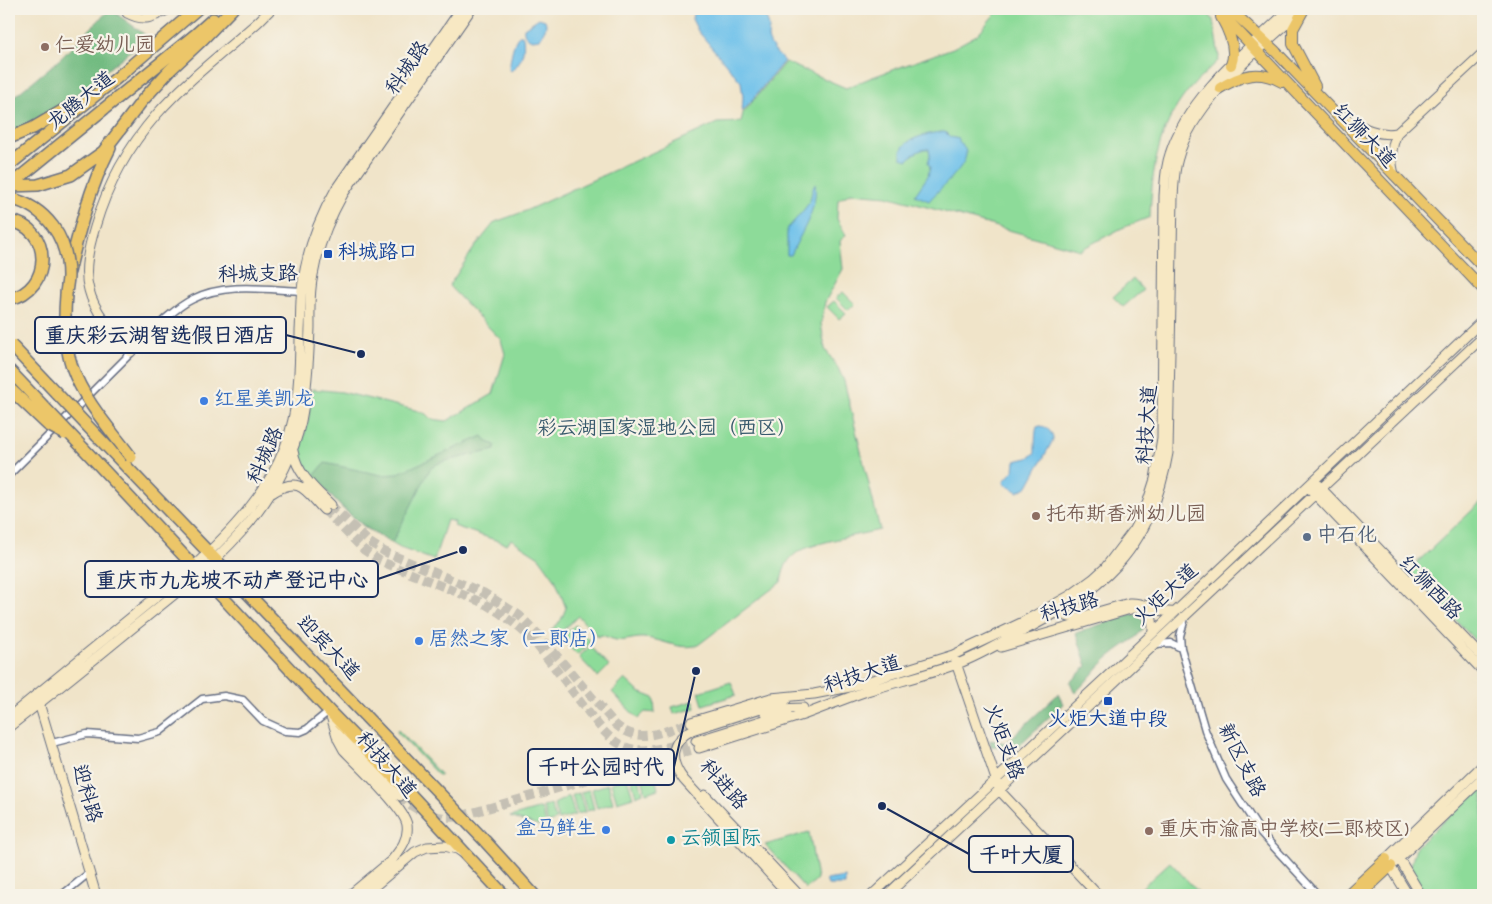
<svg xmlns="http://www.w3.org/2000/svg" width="1492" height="904" viewBox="0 0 1492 904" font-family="Dekko,'LXGW WenKai TC',sans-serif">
<rect width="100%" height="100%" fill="#f7f3e8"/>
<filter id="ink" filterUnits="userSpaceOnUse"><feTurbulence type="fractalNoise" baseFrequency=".02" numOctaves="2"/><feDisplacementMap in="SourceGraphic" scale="10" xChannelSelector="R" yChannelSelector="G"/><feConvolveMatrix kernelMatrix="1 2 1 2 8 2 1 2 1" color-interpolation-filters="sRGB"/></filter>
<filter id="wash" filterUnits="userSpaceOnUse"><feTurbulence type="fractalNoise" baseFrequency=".0096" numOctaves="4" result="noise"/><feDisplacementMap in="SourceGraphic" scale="20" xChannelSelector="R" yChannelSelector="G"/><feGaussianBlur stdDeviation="1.12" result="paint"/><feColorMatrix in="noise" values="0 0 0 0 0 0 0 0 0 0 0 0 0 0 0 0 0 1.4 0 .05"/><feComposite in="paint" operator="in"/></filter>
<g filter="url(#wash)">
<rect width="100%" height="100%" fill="#f0e4c9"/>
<path fill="#8ddb99" stroke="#54857c" d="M999,9H1205L1213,20L1219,57L1218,61C1208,71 1197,80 1188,91C1157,129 1152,170 1150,217L1122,228L1080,250L887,196L851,193L838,200L837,219L846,235L840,241L843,269L825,302L821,323L825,349L838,368L844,381L880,530C862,534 805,544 794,555C785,562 783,572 781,582L698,645C679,651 663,639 644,638C635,637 625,642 616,640C611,639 606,636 601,635L598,637L578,616L557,636L551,630L561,620L566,608L555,579L539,557L511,539L507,544L454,526L455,522L447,520L434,560L400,548L366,528L342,508L301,464L300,451L308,421L312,389L342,392L415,410L426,414L431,419L447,421L493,394L505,354L501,340L449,286L474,248L495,222L523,212L717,123L741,122L743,113L785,62L846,88L870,78L953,48L977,35Z
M1133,279L1143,290L1123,307L1113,297Z
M843,292L855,304L848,310L836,298Z
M834,301L846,313L839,319L827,307Z
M1483,500V649L1409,570Z
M575,625L581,632L579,634L576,632L573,636L576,640L583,634L591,642L577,655L561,638Z
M590,646L609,666L598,677L579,657Z
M625,679L639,692L654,698L655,713L645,712L638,719L612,692Z
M731,682L736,695L703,705L699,692Z
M694,701L696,708L674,714L672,707Z
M398,730L441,775L439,776L397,732Z
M653,770L658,789L646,793L641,774Z
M638,775L643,793L636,796L631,777Z
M627,778L633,797L617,802L611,783Z
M608,784L613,803L597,808L592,789Z
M1483,784V895H1426L1410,869L1416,847Z
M589,790L594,809L587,811L581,792Z
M579,793L585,812L577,814L572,795Z
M569,796L575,815L558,820L554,804Z
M551,805L556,820L548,823L543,807Z
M541,808L546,823L538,826L510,817Z
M809,832L817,879L806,889L765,845Z
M1170,862L1201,895H1138L1136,893Z"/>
<path fill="#72bb81" stroke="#467570" d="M110,9L148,37L54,112L9,135V101L60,59Z
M483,436L488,442L495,445V450L445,461L437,464L430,469L392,543C360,528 337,502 313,477L325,463L381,475L396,474Z
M1131,614C1138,614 1148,621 1143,629C1136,640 1122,646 1113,654C1098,665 1089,680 1075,693L1070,682L1087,666L1076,633Z
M1058,694L1063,704L1014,750L991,746L990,740L1006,743Z"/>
<path fill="#6ec1ea" stroke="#4478a4" d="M694,9H757C764,13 769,21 769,29C769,32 768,35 768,38C770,47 778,55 784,61L742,112L743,97L741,82L698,31L692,19Z
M539,18L545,20C548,27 543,32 540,39L532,40C527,38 523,35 524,28Z
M519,35H522L523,37C525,51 522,62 511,71L509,70C511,57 512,45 519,35Z
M941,132H945L950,137L959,139V142C962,146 967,149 966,155C964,169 938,190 929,201L915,195L928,176L930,167L928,163L930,155L929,149C920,149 914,153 908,160L901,158C901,156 901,151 902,150C905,138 931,133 941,132Z
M815,184C818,210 801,232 791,255H787V229C794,221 802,213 809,203C812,197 811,189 815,184Z
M1040,426C1048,427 1053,433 1053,440L1028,486L1018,492L1005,484L1004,481L1014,470L1015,461L1028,458L1035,453C1035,447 1035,432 1037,427Z
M845,877V885H828L826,880Z"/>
</g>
<g filter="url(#ink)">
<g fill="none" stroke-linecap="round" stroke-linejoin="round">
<path stroke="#c5c0b4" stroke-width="9" stroke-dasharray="9 4.5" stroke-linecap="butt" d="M331,505L369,542L385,552L484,593L519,615L540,636L615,724C639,746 664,731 691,722
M324,510L364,550L380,561L481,602C500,612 518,625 533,641C550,661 566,683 582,704C595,720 608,742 629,748C648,754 676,744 696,741
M400,796C418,813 433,819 457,817L699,748"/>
<defs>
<path id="street" d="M9,475L165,319C173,312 182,304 193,299C227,282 268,290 304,291
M1156,644L1171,643L1181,648L1180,636L1185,618
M1181,648L1205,730L1226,779L1261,833L1318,895
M52,743L87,734L138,738L160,732L202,699L224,696L243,700L263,721L285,731L300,732L307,729L329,711
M62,895L89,873"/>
<path id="secondary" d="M127,13C144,22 152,18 169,9
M1338,114C1357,124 1375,137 1397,133
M1394,175C1390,159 1391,148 1397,133L1483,53
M131,352C115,334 95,314 89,290C83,270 89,247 95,227C107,186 129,146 157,114C185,82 225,51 258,22L271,9
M293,451C297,474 315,489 331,505
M1318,485L1483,658
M1311,490L1483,671
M272,493C300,475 305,490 324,510
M1053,612L1069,617L1077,618L1129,603C1148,602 1159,614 1175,612
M1001,647L1134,608C1152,609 1153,617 1153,633
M955,660L1000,791L1098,895
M786,700L692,730C669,742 669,761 684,780L789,895
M39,703L96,895
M765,712L779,709L803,708
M330,713L338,739L344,750C357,764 405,808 407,825C409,839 400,850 392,860L350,895
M9,717L194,566C231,532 267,494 285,447C299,410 300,369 300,331C301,317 300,303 302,289C306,253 318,220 336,189L461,9
M691,722L771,698L814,694L850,687L953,655L1023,622L1071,595L1093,579L1105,568L1133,531L1147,504L1155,479L1162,438L1164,196C1165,182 1165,168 1170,154C1188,96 1247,50 1290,9
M9,727C50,695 90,663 130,630C201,573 280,516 301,421C307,390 309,359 310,327C310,310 309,292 313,275C318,246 329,219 343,194L471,9
M336,729L400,796
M696,741L787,713
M699,748C734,737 769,726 803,715C825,707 846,698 867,691C896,682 926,675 954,665C975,658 996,645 1015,635C1101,592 1151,552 1168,453L1173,197C1174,184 1174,171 1178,158C1193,101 1259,49 1302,10
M705,795L799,895
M1397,855L1421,895
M1391,866L1483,778
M364,895L415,852L427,847L444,846L457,849L463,853
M872,895L1114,670L1483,320
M887,895L1483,337
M1408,895L1386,859L1483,765"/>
<path id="primary" d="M1217,9L1483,289
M1230,9L1275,51L1483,267
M1304,9L1293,29V44L1315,86
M1221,17C1229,31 1237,50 1231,65
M1220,88C1242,75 1258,69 1282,82
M1347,895L1386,859
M1360,895L1391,866"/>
<path id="highway" d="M9,138L33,128L74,104
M9,165L118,77L197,9
M9,186L38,185L71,175L103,152L142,101L170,70L202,40L232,9
M9,186L195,35L213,19
M9,221C52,226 54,290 9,299
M69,272C79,230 90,187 110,148
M97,436L485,841L534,895
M84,449L329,711L411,795L504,895"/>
</defs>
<use href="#street" stroke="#666e83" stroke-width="9"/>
<use href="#secondary" stroke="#666e83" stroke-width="11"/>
<use href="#primary" stroke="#666e83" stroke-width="12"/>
<use href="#highway" stroke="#666e83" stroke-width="14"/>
<use href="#street" stroke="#fff" stroke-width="6"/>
<use href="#secondary" stroke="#f7e8c3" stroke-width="9"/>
<use href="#primary" stroke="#ecc669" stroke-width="10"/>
<use href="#highway" stroke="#ecc669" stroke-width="11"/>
<defs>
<path id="highway-bridge" d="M9,198C47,207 68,238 68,276C68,283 66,289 66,295C64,319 64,344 72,367C84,401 110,429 131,457
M11,345L97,436
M9,370L84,449
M9,388L48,425L65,434"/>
</defs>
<use href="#highway-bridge" stroke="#666e83" stroke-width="14" stroke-linecap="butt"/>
<use href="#highway-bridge" stroke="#ecc669" stroke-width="11"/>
</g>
</g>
<g fill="#8d6e63" stroke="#f7f3e8" stroke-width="2">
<circle cx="45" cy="47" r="5"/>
<circle cx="1036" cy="516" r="5"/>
<circle cx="1149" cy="831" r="5"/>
</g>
<g fill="#1a4fb4" stroke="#f7f3e8" stroke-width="2">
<rect x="323" y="249" width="10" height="10" rx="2.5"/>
<rect x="1103" y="696" width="10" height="10" rx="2.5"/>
</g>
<g fill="#3f7fe0" stroke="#f7f3e8" stroke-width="2">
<circle cx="204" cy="401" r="5"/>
<circle cx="419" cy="641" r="5"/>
<circle cx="606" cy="830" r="5"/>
</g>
<circle fill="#5c6f8a" stroke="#f7f3e8" stroke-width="2" cx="1307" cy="537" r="5"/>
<circle fill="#0f9aa8" stroke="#f7f3e8" stroke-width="2" cx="671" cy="840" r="5"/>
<g text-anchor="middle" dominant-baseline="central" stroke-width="4.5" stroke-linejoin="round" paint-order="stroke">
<g font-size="20" fill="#785e54" stroke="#f7f3e8" text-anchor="start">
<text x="55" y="47">仁爱幼儿园</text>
<text x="1046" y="516">托布斯香洲幼儿园</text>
<text x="1159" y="831">重庆市渝高中学校(二郎校区)</text>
</g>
<g font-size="20" fill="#1b2f5e" stroke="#f7f3e8">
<text transform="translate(409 69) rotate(-55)">科城路</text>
<text transform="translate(82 102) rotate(-39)">龙腾大道</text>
<text transform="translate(1363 137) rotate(46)">红狮大道</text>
<text transform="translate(258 276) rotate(-1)">科城支路</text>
<text transform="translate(1149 425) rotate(-86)">科技大道</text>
<text transform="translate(267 456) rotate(-66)">科城路</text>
<text transform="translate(1429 589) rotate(46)">红狮西路</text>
<text transform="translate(1167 596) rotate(-43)">火炬大道</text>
<text transform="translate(1070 609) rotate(-16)">科技路</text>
<text transform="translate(327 649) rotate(46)">迎宾大道</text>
<text transform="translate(863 676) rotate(-18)">科技大道</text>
<text transform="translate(1002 742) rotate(70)">火炬支路</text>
<text transform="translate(1240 761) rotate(63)">新区支路</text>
<text transform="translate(385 766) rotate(49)">科技大道</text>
<text transform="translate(722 786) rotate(48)">科进路</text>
<text transform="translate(85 794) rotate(74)">迎科路</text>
</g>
<g font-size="20" fill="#164399" stroke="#f7f3e8" text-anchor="start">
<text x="338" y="254">科城路口</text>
<text x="1108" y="721" text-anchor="middle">火炬大道中段</text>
</g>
<g font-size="20" fill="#366cbe" stroke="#f7f3e8" text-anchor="start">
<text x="214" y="401">红星美凯龙</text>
<text x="429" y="641">居然之家（二郎店）</text>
<text x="596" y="830" text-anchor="end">盒马鲜生</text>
</g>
<g font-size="20" fill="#385a6d" stroke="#f7f3e8">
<text x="667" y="430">彩云湖国家湿地公园（西区）</text>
</g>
<g font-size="20" fill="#4e5e75" stroke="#f7f3e8" text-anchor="start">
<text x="1317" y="537">中石化</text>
</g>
<g font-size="20" fill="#0d838f" stroke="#f7f3e8" text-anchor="start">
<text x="681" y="840">云领国际</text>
</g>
</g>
<path fill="none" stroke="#1b2f5e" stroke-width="2" d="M361 354L286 335M463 550L378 579M696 671L674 767M882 806L969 854"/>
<g fill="#1b2f5e" stroke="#f7f3e8" stroke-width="2">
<circle cx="361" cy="354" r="5"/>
<circle cx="463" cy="550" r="5"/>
<circle cx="696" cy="671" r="5"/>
<circle cx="882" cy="806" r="5"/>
</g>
<g fill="#f7f3e8" stroke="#1b2f5e" stroke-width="2">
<rect x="35" y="317" width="251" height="36" rx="5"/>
<rect x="85" y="561" width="293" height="36" rx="5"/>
<rect x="528" y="749" width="146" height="36" rx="5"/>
<rect x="969" y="836" width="104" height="36" rx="5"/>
</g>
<g font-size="21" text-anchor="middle" font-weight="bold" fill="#1b2f5e">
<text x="160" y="342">重庆彩云湖智选假日酒店</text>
<text x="232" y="587">重庆市九龙坡不动产登记中心</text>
<text x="601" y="774">千叶公园时代</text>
<text x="1021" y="862">千叶大厦</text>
</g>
<rect width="1492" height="904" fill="none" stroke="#f7f3e8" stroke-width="30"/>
</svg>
